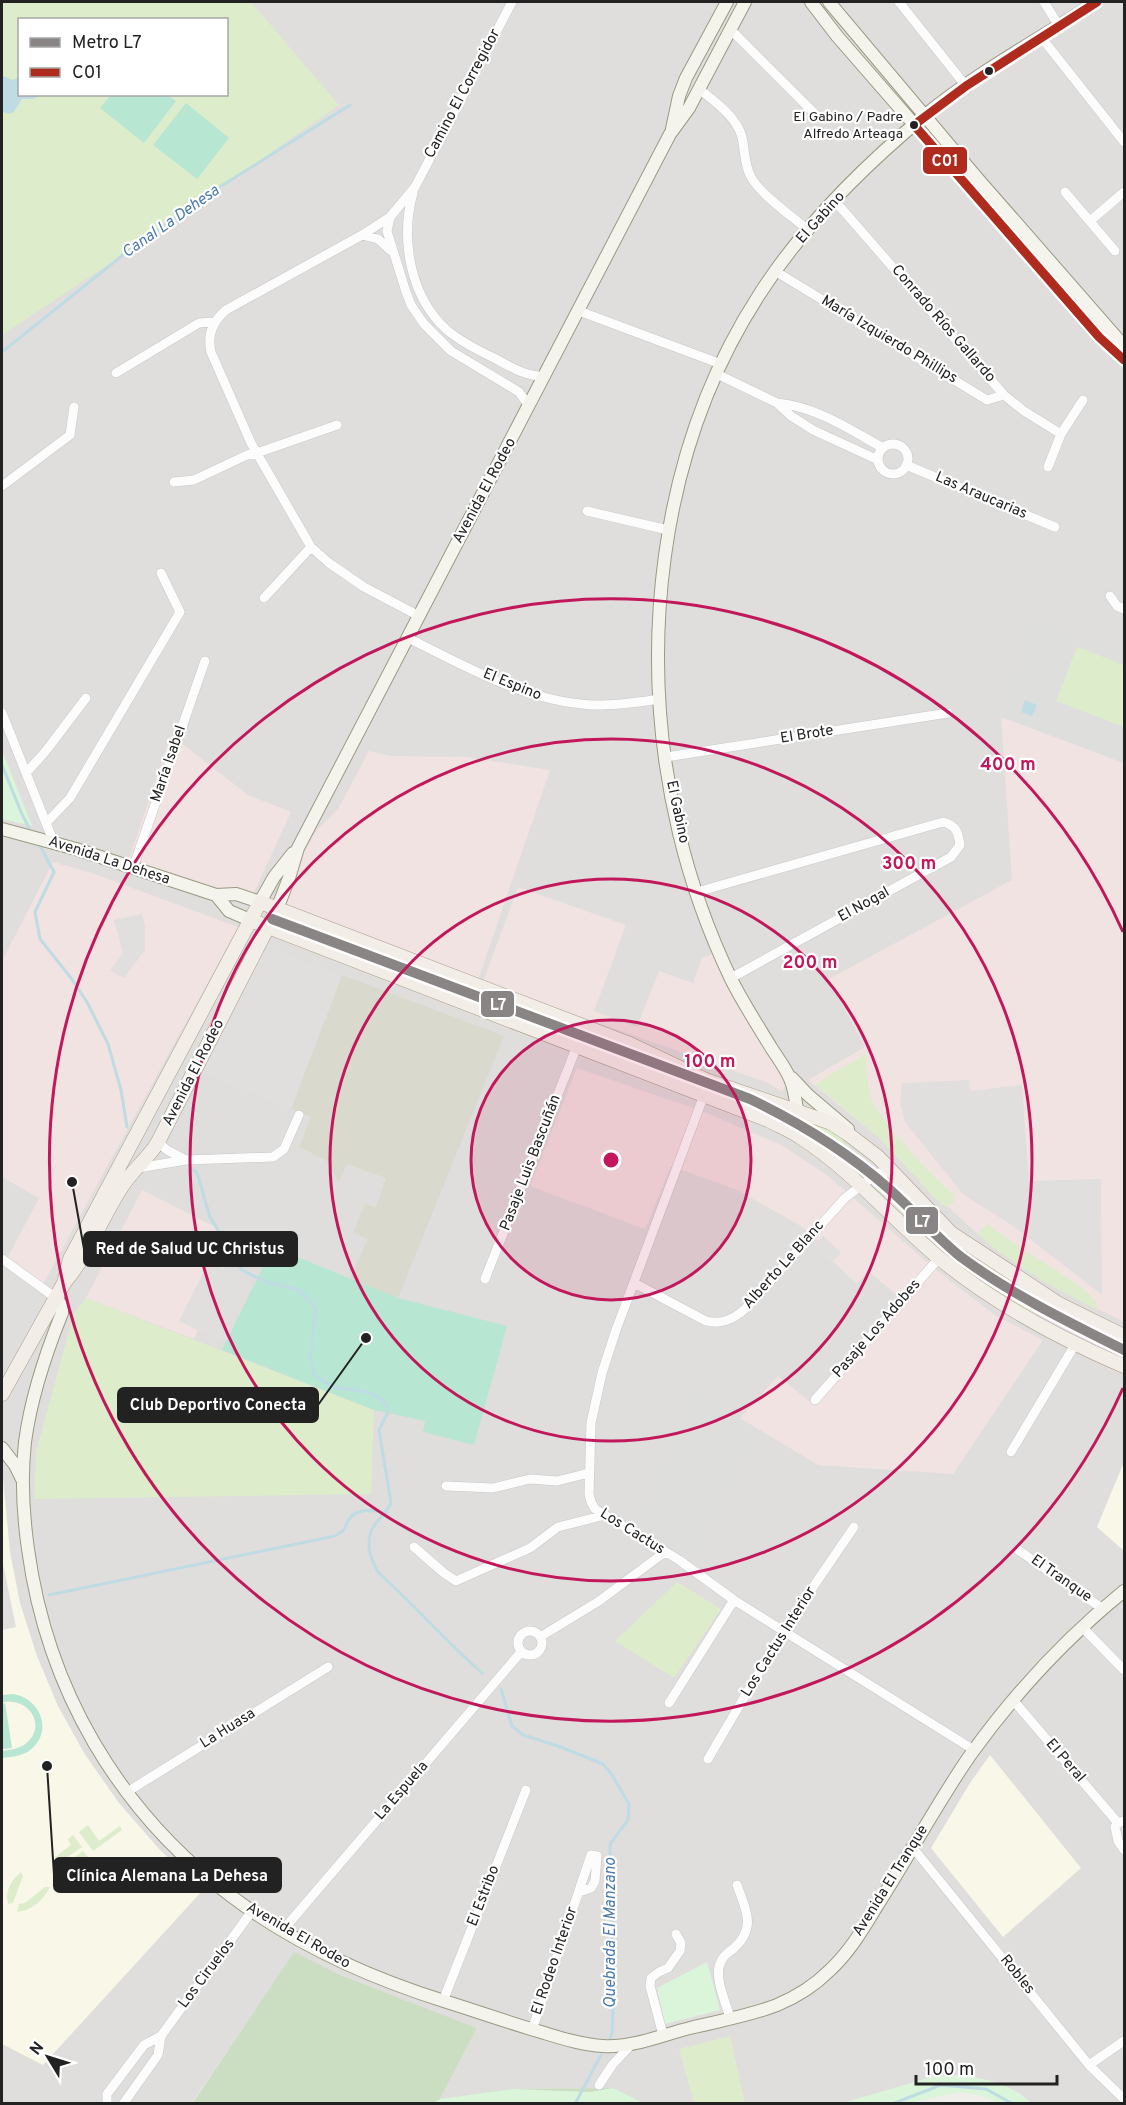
<svg xmlns="http://www.w3.org/2000/svg" width="1126" height="2105" viewBox="0 0 1126 2105" font-family="Overpass,sans-serif">
<rect width="100%" height="100%" fill="#f0eeeb"/>
<path fill="#dfdedc" fill-rule="evenodd" d="M2,2H1124V2103H1031L1020,2094L935,2076L843,2104L658,2103L641,2102L613,2088L514,2089L440,2099L477,2028L338,1974L294,1953L192,2103L2,2104ZM20,20H226V94H20Z"/>
<path fill="#f1e3e1" d="M1001,717L1124,763V1322L1047,1283L989,1244L948,1207L942,1205L878,1137L808,1080L865,1047L829,979L1012,880Z
M171,735L248,795L291,812L253,895L230,897L129,859Z
M369,751L391,756L466,757L550,770L478,980L273,905L317,830L338,809Z
M53,862L92,873L238,927L43,1284L7,1259L39,1198L2,1177V961Z
M518,887L626,925L594,1011L637,1027L659,971L693,983L702,958L713,954L737,1005L788,1080L782,1092L768,1083L483,982Z
M577,1068L707,1113L781,1145L827,1175L935,1269L995,1315L1043,1340L953,1474L818,1465L740,1418L778,1376L815,1406L905,1302L868,1271L857,1284L815,1245L818,1241L801,1226L737,1190L671,1166L645,1229L530,1186Z
M142,1190L217,1228L225,1273L194,1339L86,1298Z"/>
<path fill="#f8f7e8" d="M1124,1462V1551L1097,1527Z
M2,1477L3,1478L10,1552L20,1603L37,1656L58,1706L84,1753L119,1803L159,1849L203,1890L43,2065L2,2044Z
M990,1755L1081,1868L1003,1937L931,1848L970,1783Z"/>
<path fill="#dededc" d="M1034,618L1124,654V763L1001,717Z
M691,1392L756,1428L692,1558L640,1526Z"/>
<path fill="#d9d9cd" d="M342,975L504,1036L398,1298L350,1278L368,1239L353,1233L365,1204L376,1207L386,1178L347,1164L339,1182L327,1161L299,1147L311,1117L291,1109Z"/>
<path fill="#ddeccb" fill-rule="evenodd" d="M2,2H251L339,105L169,224L2,335ZM20,20H226V94H20Z
M1077,647L1124,665V727L1056,701Z
M866,1054C867,1068 867,1083 870,1096C876,1116 936,1181 954,1194V1202L948,1207L942,1205L878,1137L815,1084Z
M799,1118L832,1130L946,1244L1004,1282L1002,1288L1047,1314L1124,1345V1351L1068,1323L1025,1310L978,1280L940,1249L870,1182L804,1135Z
M987,1224C1003,1235 1018,1246 1034,1257C1051,1268 1096,1290 1098,1310C1056,1289 1013,1266 978,1234Z
M86,1298L374,1410L371,1494L34,1499L36,1452L74,1313Z
M677,1582L721,1609L674,1678L615,1641Z
M88,1825L99,1841L120,1826L122,1830L93,1851L79,1832Z
M73,1835L82,1847L59,1863L55,1857L71,1845L68,1839Z
M83,1851L95,1866L73,1882L62,1866Z
M21,1872L23,1876L13,1903L8,1904C5,1890 11,1881 21,1872Z
M45,1887H50C43,1901 32,1910 17,1912L19,1904L25,1903Z
M730,2036L745,2103H694L679,2049Z"/>
<path fill="#cbdec1" d="M294,1952L338,1974L477,2028L440,2099L514,2089L613,2088L641,2102L658,2103L192,2104Z"/>
<path fill="#daf5da" d="M2,750L32,826L2,819Z
M707,1962L720,2010L665,2024L657,1988Z
M961,2075C987,2079 1012,2084 1031,2103H1001L977,2095L961,2092L910,2103H843L935,2076Z
M613,2088L641,2102L658,2103H433L440,2099L514,2089L590,2092Z"/>
<path fill="#b7e6d2" d="M111,95H167L176,101L144,143L100,108Z
M186,103L229,138L197,179L153,145Z
M273,1247L398,1298L507,1326L474,1445L423,1432L425,1421L374,1410L222,1350Z
M12,1694C40,1697 55,1732 29,1751C21,1756 11,1757 2,1758V1751C9,1750 17,1749 24,1745C48,1728 31,1697 2,1702V1695Z
M5,1703L12,1748L2,1749V1704Z"/>
<path fill="#e0dfde" d="M142,914L145,925V950L124,978L110,971L123,953L114,920Z
M265,947L342,975L291,1109L201,1072Z
M969,1080L970,1091L1022,1085L1029,1181L1101,1179L1102,1295L1016,1228L963,1194L905,1122L900,1103L902,1083Z
M823,1236L841,1253L833,1261L815,1245Z
M209,1261L252,1282L222,1342L179,1321Z
M2,1559L16,1627L2,1630Z"/>
<path fill="#bfdbe3" d="M4,76L12,80L19,78L20,94L39,96L33,99H22C16,107 14,119 2,111V78Z
M1025,700L1037,705L1032,716L1021,712Z"/>
<g fill="none" stroke-linecap="round" stroke-linejoin="round">
<path stroke="#bfdbe3" stroke-width="3" d="M2,352L128,251L215,190L350,105
M2,765L21,812L29,828
M40,846L54,872L35,912L40,939L71,978L87,1002L108,1044L121,1090L127,1127
M191,1168L197,1173L210,1217L242,1270L266,1282L300,1290L316,1309L310,1358L314,1375C321,1379 328,1385 335,1387C356,1392 379,1387 389,1410L379,1430L391,1503C387,1512 382,1515 376,1523C364,1539 369,1556 378,1572C414,1605 446,1641 482,1673
M49,1595L335,1536C349,1528 342,1529 350,1518C358,1507 375,1510 387,1513
M501,1689L512,1726L523,1735L558,1746L603,1764L612,1775L629,1804L628,1820L610,1844V1890L614,1980L612,2033L610,2038
M575,2104L601,2055
M892,2104L941,2085L986,2089L1013,2104"/>
<defs>
<path id="street" d="M512,2L415,187L390,217L387,231L406,292L411,305L424,324L451,351L519,392L529,406
M899,2L966,86
M1044,2L1059,26
M730,29L817,116
M1041,37L1124,142
M699,89C715,102 736,116 742,137C745,150 744,165 751,177C760,194 793,217 809,231
M1065,192L1115,251
M413,193C400,239 410,297 447,330C461,342 477,350 494,358C511,367 526,377 545,376
M835,201L1004,395L1024,411L1061,434L1083,400
M390,217L362,235L226,310C213,321 207,335 211,352L251,443L311,547L329,563L364,587L419,616
M1090,221L1124,192
M362,235L378,239L390,250
M775,271L987,400L1004,395
M579,311L721,364
M116,373L199,323L215,322
M717,374L777,403L791,416L813,430L878,460
M777,403C817,407 849,429 883,448
M878 459a15 15 0 1 1 30 0a15 15 0 1 1-30 0Z
M906,465L1055,527
M1048,467L1061,434
M174,482L194,480L247,455L257,453L337,425
M2,486L70,435L74,407
M587,511L668,530
M1110,596L1117,606L1124,609
M264,598L311,547
M408,638C467,667 524,701 592,705C614,706 638,702 660,699
M2,713L54,843
M666,757L948,713
M26,773L45,752L86,698
M46,823L70,798L180,612L161,573
M133,868L205,661
M697,892L943,822C957,826 958,832 960,845L951,857L731,978
M704,1095L616,1330L602,1373L591,1423L589,1494L591,1502L595,1509L679,1560L734,1600L974,1750
M158,1142L167,1150L184,1159
M138,1168L186,1160L273,1157L284,1149L299,1115
M2,1259L56,1298
M485,1279L577,1046
M634,1283L706,1321C722,1325 734,1319 746,1308L845,1198L878,1173L893,1172
M815,1400L939,1258
M1011,1452L1076,1343
M446,1486L493,1488L530,1479L557,1481L589,1473
M414,1547L444,1573L456,1581L530,1548L558,1527L605,1515
M1018,1550L1103,1609
M1082,1627L1124,1670
M518 1643a12 12 0 1 1 24 0a12 12 0 1 1-24 0Z
M540,1637L599,1601L665,1552
M1013,1700L1118,1823
M669,1703L734,1600
M708,1759L783,1631L854,1527
M127,1792L328,1667
M1124,1821L1118,1823L1115,1827L1118,1841L1124,1850
M913,1848L1089,2065L1124,2099
M283,1930L521,1652
M443,2001L526,1790
M730,2018C726,2003 716,1982 719,1967C721,1958 726,1954 733,1949C757,1928 746,1910 737,1885
M532,2030L591,1855L597,1856L595,1881L591,1888L579,1892
M663,2035L650,1986L651,1978L659,1972L668,1968L680,1951L681,1943L676,1934
M1089,2065L1124,2041
M599,2085L613,2064L632,2044
M107,2104V2094L144,2045L161,2036L252,1911
M123,2104L158,2055L161,2036"/>
<path id="secondary" d="M811,2L837,36L1099,337L1124,360
M829,2L978,179L1124,346
M672,129L679,96L686,78L727,2
M2,829L76,849L216,895L236,894L260,902L274,877L293,853
M216,895L229,911L250,920
M277,909L289,878L298,848L670,134L689,108L745,2
M792,1078L808,1095L848,1129
M800,1137C798,1120 797,1100 792,1084C788,1071 779,1060 772,1049C758,1026 743,1003 731,979C709,933 691,883 679,833C636,654 658,451 759,295C801,229 863,167 923,117C976,73 1039,39 1097,2
M56,1298L62,1306V1313C45,1355 31,1397 25,1442C21,1478 23,1514 28,1549C47,1689 118,1811 231,1896C296,1945 370,1978 447,2002C479,2012 510,2023 541,2032C561,2038 582,2045 603,2046C632,2048 662,2035 690,2028C718,2021 749,2016 777,2005C796,1997 814,1986 829,1971C849,1953 863,1929 877,1906C909,1856 937,1803 971,1754C1015,1693 1066,1638 1124,1591
M2,1448L15,1465L22,1479"/>
<path id="primary" d="M250,920L768,1120C779,1126 790,1130 800,1137C852,1170 892,1219 939,1258C994,1303 1058,1338 1124,1366
M64,1283L70,1259L260,902L630,1044L706,1080L831,1123L848,1134L878,1157L951,1233L1059,1304L1124,1336
M2,1394L64,1283C88,1255 101,1219 121,1188C131,1171 148,1159 158,1142L277,909"/>
</defs>
<use href="#street" stroke="#c9c8c7" stroke-width="10"/>
<use href="#secondary" stroke="#999a82" stroke-width="14"/>
<use href="#primary" stroke="#a79c86" stroke-width="15"/>
<use href="#street" stroke="#fdfcfc" stroke-width="9"/>
<use href="#secondary" stroke="#f4f4ed" stroke-width="12"/>
<use href="#primary" stroke="#f3ede7" stroke-width="14"/>
<defs>
<path id="bus-1" d="M1097,2L966,86L914,125L1099,337L1124,360"/>
</defs>
<use href="#bus-1" stroke="#fff" stroke-width="14"/>
<use href="#bus-1" stroke="#af2b1e" stroke-width="9"/>
<defs>
<path id="metro-1" d="M272,919L750,1099C800,1123 846,1151 888,1188C913,1210 935,1236 961,1257C1011,1294 1068,1322 1124,1350"/>
</defs>
<use href="#metro-1" stroke="#fff" stroke-width="15"/>
<use href="#metro-1" stroke="#8a8585" stroke-width="10"/>
</g>
<circle cx="611" cy="1160" r="140" fill="#c2185b" fill-opacity=".12"/>
<g fill="none" stroke="#c2185b" stroke-width="3">
<circle cx="611" cy="1160" r="140"/>
<circle cx="611" cy="1160" r="281"/>
<circle cx="611" cy="1160" r="421"/>
<path d="M1123 1388A561 561 0 1 1 1123 932"/>
</g>
<g fill="#222" stroke="#fff" stroke-width="2">
<circle cx="989" cy="71" r="5"/>
<circle cx="914" cy="125" r="5"/>
</g>
<g text-anchor="middle" dominant-baseline="central" stroke-width="4.5" stroke-linejoin="round" paint-order="stroke">
<g font-size="14" fill="#222" stroke="#fff" text-anchor="end">
<text x="903" y="117">El Gabino / Padre<tspan x="903" dy="17">Alfredo Arteaga</tspan></text>
</g>
<g font-size="15" fill="#222" stroke="#fff">
<text transform="translate(463 94) rotate(-62)">Camino El Corregidor</text>
<text transform="translate(821 218) rotate(-48)">El Gabino</text>
<text transform="translate(943 324) rotate(49)">Conrado Ríos Gallardo</text>
<text transform="translate(889 340) rotate(31)">María Izquierdo Phillips</text>
<text transform="translate(485 491) rotate(-62)">Avenida El Rodeo</text>
<text transform="translate(981 496) rotate(23)">Las Araucarias</text>
<text transform="translate(512 685) rotate(22)">El Espino</text>
<text transform="translate(807 735) rotate(-9)">El Brote</text>
<text transform="translate(169 764) rotate(-71)">María Isabel</text>
<text transform="translate(677 812) rotate(78)">El Gabino</text>
<text transform="translate(109 861) rotate(18)">Avenida La Dehesa</text>
<text transform="translate(864 905) rotate(-29)">El Nogal</text>
<text transform="translate(194 1073) rotate(-63)">Avenida El Rodeo</text>
<text transform="translate(531 1163) rotate(-69)">Pasaje Luis Bascuñán</text>
<text transform="translate(784 1265) rotate(-48)">Alberto Le Blanc</text>
<text transform="translate(877 1329) rotate(-49)">Pasaje Los Adobes</text>
<text transform="translate(632 1532) rotate(32)">Los Cactus</text>
<text transform="translate(1061 1579) rotate(35)">El Tranque</text>
<text transform="translate(779 1642) rotate(-58)">Los Cactus Interior</text>
<text transform="translate(228 1729) rotate(-32)">La Huasa</text>
<text transform="translate(1065 1761) rotate(49)">El Peral</text>
<text transform="translate(402 1791) rotate(-49)">La Espuela</text>
<text transform="translate(891 1881) rotate(-58)">Avenida El Tranque</text>
<text transform="translate(484 1896) rotate(-69)">El Estribo</text>
<text transform="translate(298 1936) rotate(30)">Avenida El Rodeo</text>
<text transform="translate(555 1961) rotate(-71)">El Rodeo Interior</text>
<text transform="translate(207 1974) rotate(-53)">Los Ciruelos</text>
<text transform="translate(1017 1975) rotate(51)">Robles</text>
</g>
<g font-size="16" font-style="italic" fill="#4a7aab" stroke="#fff">
<text transform="translate(171 222) rotate(-35)">Canal La Dehesa</text>
<text transform="translate(611 1933) rotate(-90)">Quebrada El Manzano</text>
</g>
</g>
<circle cx="611" cy="1160" r="9" fill="#c2185b" stroke="#fff" stroke-width="3"/>
<g font-size="18" text-anchor="middle" font-weight="bold" fill="#c2185b" stroke="#fff" stroke-width="4.5" stroke-linejoin="round" paint-order="stroke">
<text x="1008" y="770">400 m</text>
<text x="909" y="869">300 m</text>
<text x="810" y="968">200 m</text>
<text x="710" y="1067">100 m</text>
</g>
<path fill="none" stroke="#222" stroke-width="2" d="M72 1182L84 1249M366 1338L318 1405M47 1766L54 1875"/>
<g fill="#222" stroke="#fff" stroke-width="2">
<circle cx="72" cy="1182" r="6"/>
<circle cx="366" cy="1338" r="6"/>
<circle cx="47" cy="1766" r="6"/>
</g>
<g fill="#222" stroke="#222" stroke-width="2">
<rect x="84" y="1232" width="213" height="34" rx="6"/>
<rect x="118" y="1388" width="200" height="34" rx="6"/>
<rect x="54" y="1858" width="227" height="34" rx="6"/>
</g>
<g font-size="16" text-anchor="middle" font-weight="bold" fill="#fff">
<text x="190" y="1254">Red de Salud UC Christus</text>
<text x="218" y="1410">Club Deportivo Conecta</text>
<text x="167" y="1881">Clínica Alemana La Dehesa</text>
</g>
<g stroke="#fff" stroke-width="2">
<rect x="922" y="146" width="46" height="29" rx="6" fill="#af2b1e"/>
<rect x="480" y="990" width="35" height="28" rx="6" fill="#8a8585"/>
<rect x="905" y="1206" width="34" height="29" rx="6" fill="#8a8585"/>
</g>
<g font-size="16" text-anchor="middle" font-weight="bold" fill="#fff">
<text x="945" y="166">C01</text>
<text x="498" y="1010">L7</text>
<text x="922" y="1227">L7</text>
</g>
<rect width="1126" height="2105" fill="none" stroke="#222222" stroke-width="6"/>
<rect x="18" y="18" width="210" height="78" fill="#ffffff" stroke="#a7a7a7" stroke-width="1.5"/>
<rect x="30" y="38" width="30" height="9" fill="#8a8585" stroke="#a7a7a7" stroke-width="1.5"/>
<text x="72" y="48" font-size="18" fill="#222222">Metro L7</text>
<rect x="30" y="68" width="30" height="9" fill="#af2b1e" stroke="#a7a7a7" stroke-width="1.5"/>
<text x="72" y="78" font-size="18" fill="#222222">C01</text>
<g transform="translate(48 2057) rotate(308)" stroke="#ffffff" stroke-width="4.5" paint-order="stroke">
<path d="M0-4.5L10 22L0 15L-10 22Z" fill="#222222"/>
<text y="-9" font-size="16" font-weight="bold" text-anchor="middle" fill="#222222">N</text>
</g>
<path d="M916 2075v9h141v-9" fill="none" stroke="#222222" stroke-width="3"/>
<text x="925" y="2075" font-size="18" fill="#222222" stroke="#ffffff" stroke-width="4.5" paint-order="stroke">100 m</text>
</svg>
